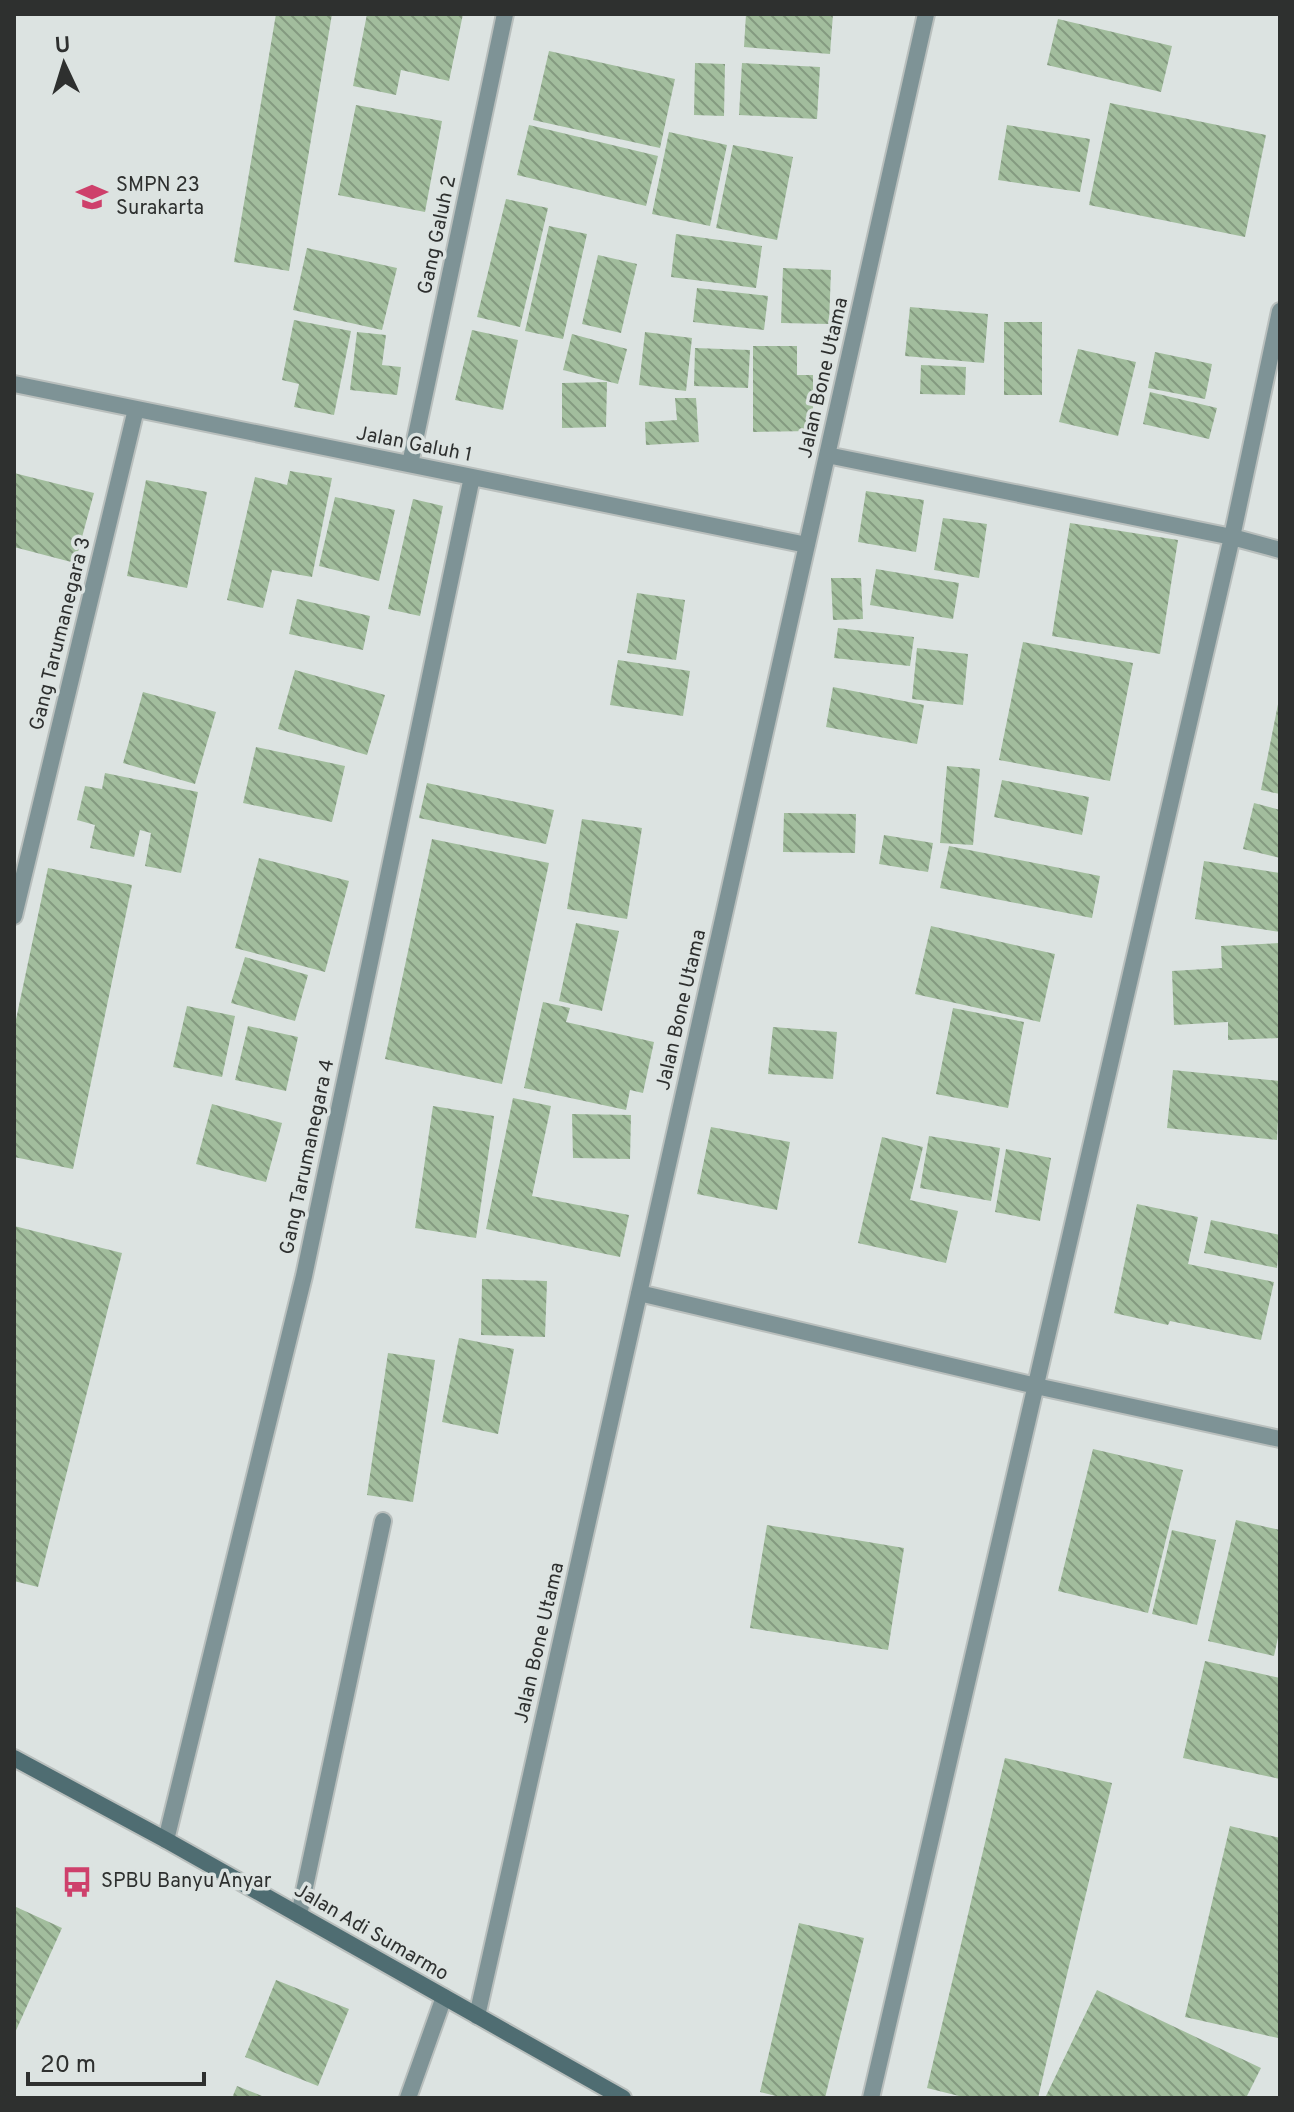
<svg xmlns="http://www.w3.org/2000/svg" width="1294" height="2112" viewBox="0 0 1294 2112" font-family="Overpass,sans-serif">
<defs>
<pattern id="building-back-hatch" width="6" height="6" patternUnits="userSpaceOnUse" patternTransform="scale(2)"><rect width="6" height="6" fill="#a2bd9d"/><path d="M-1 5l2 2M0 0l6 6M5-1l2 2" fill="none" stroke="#849a80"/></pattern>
</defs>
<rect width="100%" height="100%" fill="#dce3e1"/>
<path fill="url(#building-back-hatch)" d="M276,14H332L289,271L234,262Z
M367,14H463L449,81L401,70L396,95L353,86Z
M746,14H833L830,54L744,47Z
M1058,19L1172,46L1161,92L1047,65Z
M549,51L675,79L660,148L533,120Z
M695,63L725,64L724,116L694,115Z
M742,63L820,67L817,119L739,115Z
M1110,103L1266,135L1245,237L1089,205Z
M356,105L442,121L425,212L338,195Z
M529,125L658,156L646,206L517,175Z
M1007,125L1090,139L1080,192L998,180Z
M669,132L727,145L710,226L652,214Z
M733,145L793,157L777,240L716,228Z
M506,199L548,208L520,327L477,317Z
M549,226L587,234L563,339L525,331Z
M676,234L762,246L756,288L671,277Z
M307,248L397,268L382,330L293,310Z
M598,255L637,264L621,333L582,324Z
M783,268L831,270L829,324L781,323Z
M697,288L768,296L764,330L693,322Z
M910,307L988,314L984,363L905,356Z
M294,320L351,331L334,415L294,407L299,384L282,380Z
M1004,322H1042V395H1004Z
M472,330L518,340L503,410L455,400Z
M357,332L386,335L382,365L401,367L397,395L350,390Z
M645,332L692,338L686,391L639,385Z
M572,334L627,349L618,384L563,370Z
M753,346H797V375H813V431L753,432Z
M695,348L750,350L748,388L694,386Z
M1078,349L1136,362L1118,436L1059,422Z
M1155,352L1212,364L1205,399L1148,388Z
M921,365L966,367L965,395L920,394Z
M607,382L606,427L562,428V383Z
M1150,392L1217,408L1209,439L1143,424Z
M675,398H696L699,442L646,445L645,422L677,420Z
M290,471L332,478L312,577L272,570L263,608L227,600L255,477L287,485Z
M14,473L94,493L75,563L14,547Z
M146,480L207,492L187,588L127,576Z
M866,491L924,500L916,552L858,542Z
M335,497L395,510L379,581L319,566Z
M413,499L443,506L420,616L388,609Z
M943,518L987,524L979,578L934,570Z
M1070,523L1178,540L1160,654L1052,636Z
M876,569L959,583L953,619L870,605Z
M831,578H861L863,619L833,620Z
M637,593L685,600L676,660L627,653Z
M297,599L370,616L363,650L289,634Z
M838,628L914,637L910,666L834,658Z
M1023,642L1133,663L1110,781L999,760Z
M917,648L968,654L963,705L912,699Z
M618,660L690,671L683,716L610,705Z
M295,670L385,695L367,755L278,729Z
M833,687L924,705L917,744L826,727Z
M143,692L216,712L195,784L123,763Z
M1279,699H1280V794L1261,790Z
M256,747L345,766L332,822L243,803Z
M947,766L980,769L973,845L940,843Z
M105,773L198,792L181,873L145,866L151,833L140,830L134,857L90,848L95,825L77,820L85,786L102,789Z
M1002,780L1089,797L1082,835L994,817Z
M427,783L554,810L546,844L419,818Z
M1254,803L1280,810V858L1243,849Z
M784,813L856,814L855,853L783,852Z
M582,819L642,828L627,919L567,909Z
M884,835L933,843L928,872L879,864Z
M432,839L549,863L502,1084L385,1059Z
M949,846L1100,876L1092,918L940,888Z
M259,858L349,881L325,972L235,948Z
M1204,861L1280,873V932L1195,919Z
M48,868L132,885L73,1169L14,1157V1029Z
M576,923L619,931L602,1011L559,1001Z
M931,926L1055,954L1040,1022L915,994Z
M1280,943V1038L1228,1040V1022L1174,1025L1172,971L1222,968L1221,946Z
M245,957L308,975L295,1021L231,1003Z
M543,1002L570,1008L566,1022L654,1042L643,1093L630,1090L626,1110L524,1088Z
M187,1006L235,1016L222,1077L173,1067Z
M953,1008L1024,1022L1008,1108L936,1094Z
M248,1026L298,1037L286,1091L235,1080Z
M773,1027L837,1032L833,1079L768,1074Z
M1173,1070L1280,1081L1277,1140L1167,1128Z
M513,1098L551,1106L532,1196L629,1215L620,1257L486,1229Z
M212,1104L282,1123L266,1182L196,1164Z
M433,1106L494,1116L476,1238L415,1228Z
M572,1114L631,1115L630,1159L573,1158Z
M711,1127L790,1142L777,1210L697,1194Z
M929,1136L1000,1148L991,1201L920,1188Z
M882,1137L923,1147L910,1200L958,1211L946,1263L858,1243Z
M1006,1149L1051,1158L1040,1221L995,1212Z
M1137,1204L1198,1217L1188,1264L1274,1282L1261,1340L1170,1321L1168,1325L1114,1313Z
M1211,1220L1280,1235L1277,1268L1204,1253Z
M14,1226L122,1253L38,1587L14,1581Z
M482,1279L547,1281L545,1337L481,1335Z
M459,1338L514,1349L498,1434L442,1422Z
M388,1353L435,1360L413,1502L367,1495Z
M1093,1449L1183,1470L1148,1613L1058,1591Z
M1236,1520L1280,1530V1628L1274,1656L1208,1641Z
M767,1525L904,1548L888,1650L750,1628Z
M1172,1530L1216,1540L1197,1625L1152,1614Z
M1205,1661L1280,1678V1779L1183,1758Z
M1005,1758L1112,1783L1038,2098H967L927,2088Z
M1230,1826L1280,1838L1278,2038L1185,2017Z
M14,1906L62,1928L14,2035Z
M799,1923L864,1938L825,2098H784L760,2092Z
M276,1980L349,2009L318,2086L245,2057Z
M1097,1990L1261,2068L1246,2098H1045Z
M237,2086L267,2098H232Z"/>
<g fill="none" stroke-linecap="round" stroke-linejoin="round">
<defs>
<path id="lane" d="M299,1915L383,1521
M408,2098L444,1997"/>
<path id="street" d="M14,384L807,545
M827,455L1232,537L1280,550
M410,464L505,14
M14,916L136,409
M639,1293L1036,1386L1280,1439
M166,1840L304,1276L472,477
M477,2016L926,14
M871,2098L1232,537L1280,311"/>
<path id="secondary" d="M14,1758L166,1840L623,2098"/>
</defs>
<use href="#lane" stroke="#b9bfbd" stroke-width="20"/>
<use href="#street" stroke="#b9bfbd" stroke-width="20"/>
<use href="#secondary" stroke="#b9bfbd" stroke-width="20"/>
<use href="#lane" stroke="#7e9396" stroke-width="16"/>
<use href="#street" stroke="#7e9396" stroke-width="16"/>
<use href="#secondary" stroke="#4f6d72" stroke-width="16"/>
</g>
<defs>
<symbol id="school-bare" viewBox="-9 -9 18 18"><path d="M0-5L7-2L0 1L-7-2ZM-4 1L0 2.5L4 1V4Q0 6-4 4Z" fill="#ce406b" stroke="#dce3e1" stroke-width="2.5" paint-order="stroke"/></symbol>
<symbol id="bus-bare" viewBox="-9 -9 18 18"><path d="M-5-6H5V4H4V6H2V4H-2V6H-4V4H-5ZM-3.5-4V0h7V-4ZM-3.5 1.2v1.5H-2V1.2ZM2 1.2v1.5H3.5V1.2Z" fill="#ce406b" stroke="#dce3e1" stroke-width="2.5" paint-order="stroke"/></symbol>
</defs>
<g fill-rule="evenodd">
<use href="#school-bare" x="70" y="175" width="44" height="44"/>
<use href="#bus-bare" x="55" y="1860" width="44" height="44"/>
</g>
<g text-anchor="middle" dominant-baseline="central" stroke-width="7" stroke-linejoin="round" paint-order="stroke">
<g font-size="20" fill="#2e302f" stroke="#dce3e1" text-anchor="start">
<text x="116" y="186">SMPN 23<tspan x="116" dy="23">Surakarta</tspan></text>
<text x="101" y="1882">SPBU Banyu Anyar</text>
</g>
<g font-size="20" fill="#2e302f" stroke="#dce3e1">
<text transform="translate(438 235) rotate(-78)">Gang Galuh 2</text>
<text transform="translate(824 378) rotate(-77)">Jalan Bone Utama</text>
<text transform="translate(414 445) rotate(11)">Jalan Galuh 1</text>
<text transform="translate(61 634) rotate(-76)">Gang Tarumanegara 3</text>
<text transform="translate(682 1010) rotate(-77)">Jalan Bone Utama</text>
<text transform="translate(308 1157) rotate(-78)">Gang Tarumanegara 4</text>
<text transform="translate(540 1643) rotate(-77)">Jalan Bone Utama</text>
<text transform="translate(371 1933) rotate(30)">Jalan Adi Sumarmo</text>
</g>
</g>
<rect width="1294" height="2112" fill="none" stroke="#2e302f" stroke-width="32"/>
<g transform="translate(64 64) rotate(356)" stroke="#dce3e1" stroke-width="6" paint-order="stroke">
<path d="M0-6L14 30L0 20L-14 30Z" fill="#2e302f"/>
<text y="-12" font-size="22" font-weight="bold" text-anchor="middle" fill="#2e302f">U</text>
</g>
<path d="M28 2072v12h176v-12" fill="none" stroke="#2e302f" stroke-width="4"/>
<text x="40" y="2072" font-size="24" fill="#2e302f" stroke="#dce3e1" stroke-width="6" paint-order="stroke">20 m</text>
</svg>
